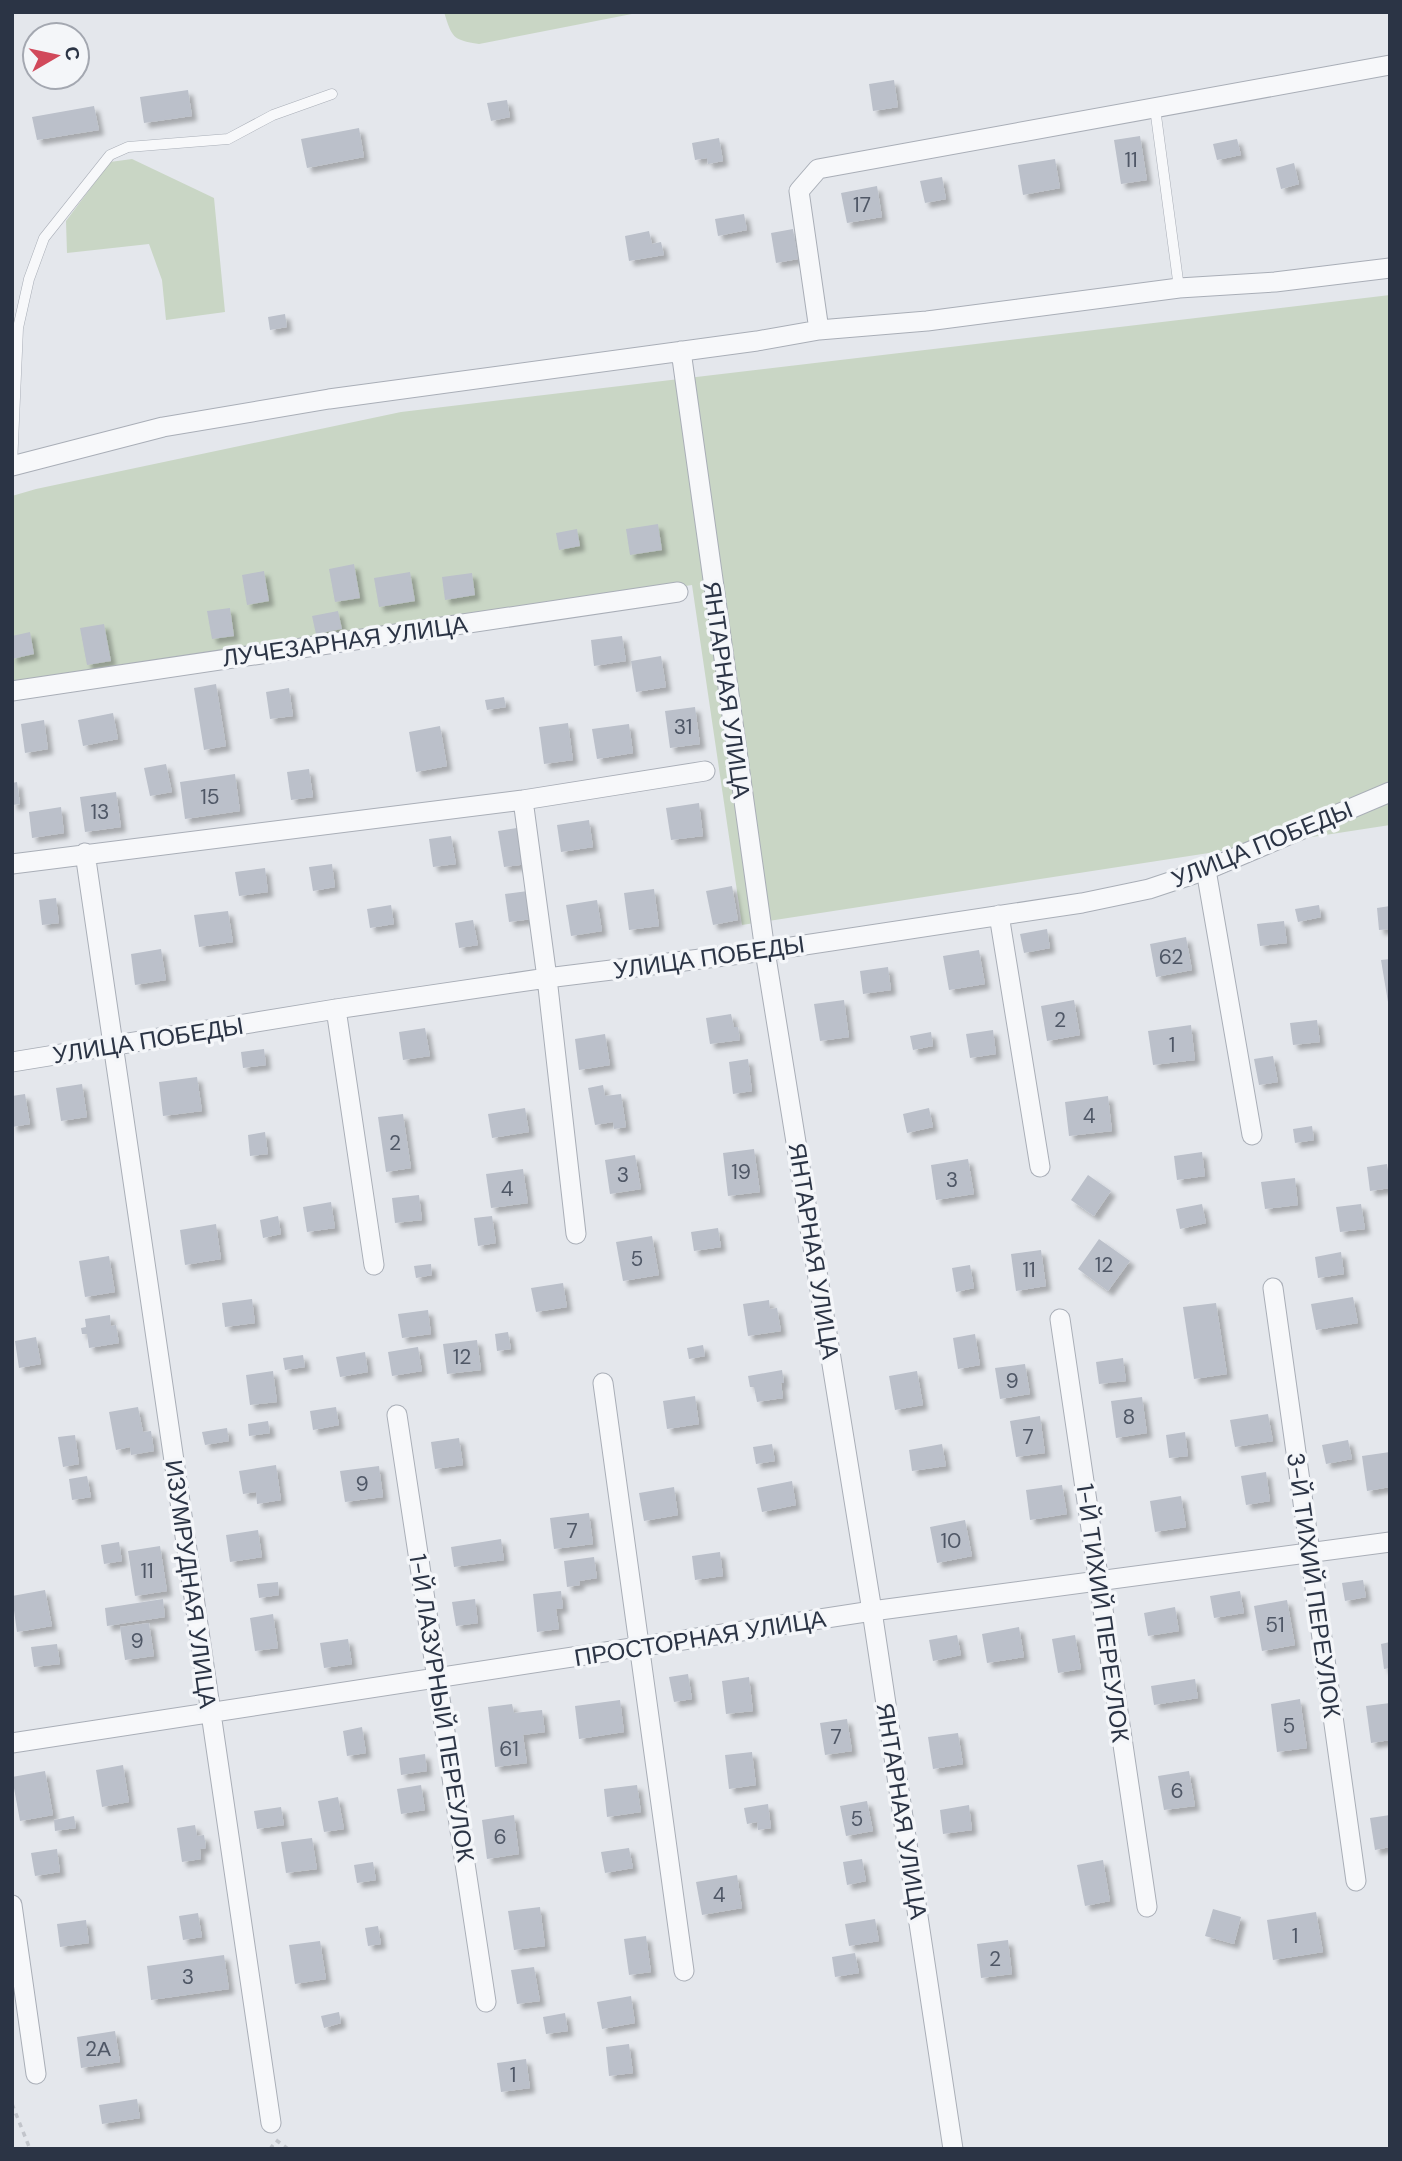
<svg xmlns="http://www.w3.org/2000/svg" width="1402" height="2161" viewBox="0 0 1402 2161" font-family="'DM Sans',sans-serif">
<defs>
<filter id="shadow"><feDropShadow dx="5" dy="5" stdDeviation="2" flood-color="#0004"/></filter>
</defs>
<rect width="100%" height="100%" fill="#e4e7ec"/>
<path fill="#c9d6c5" d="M444,12H642L479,44C452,40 452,37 444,12Z
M132,159L214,198L225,312L166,320L162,280L149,244L67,253L66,221L110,162Z
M1390,295V825L742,925L692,585L12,689V496L36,489L401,412Z"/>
<path fill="#bbc0ca" filter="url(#shadow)" d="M894,80L898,107L873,111L869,84Z
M188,90L192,116L144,123L140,97Z
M507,100L510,117L491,121L487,103Z
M94,106L99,130L37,140L32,117Z
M359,128L364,157L307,168L301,139Z
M1140,136L1147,180L1121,184L1114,140Z
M719,138L723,161L708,164L707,158L695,160L692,143Z
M1237,139L1241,155L1217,160L1213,144Z
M1055,159L1060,188L1023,195L1018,165Z
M1294,163L1299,184L1281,189L1276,168Z
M942,177L946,199L925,203L920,181Z
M877,186L882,217L847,223L841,193Z
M744,214L747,230L718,236L715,219Z
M793,229L798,259L776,263L771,233Z
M649,231L652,244L661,242L664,255L629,261L625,236Z
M285,314L287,327L270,330L268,317Z
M658,524L662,550L630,555L626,529Z
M577,529L580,546L559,550L556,533Z
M354,564L360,598L335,602L329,569Z
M264,571L269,601L247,605L242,575Z
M410,572L415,601L379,607L374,578Z
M472,573L475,595L445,600L442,577Z
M230,608L234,636L212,639L207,611Z
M338,611L342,629L316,634L312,616Z
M104,624L111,661L87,665L80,628Z
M30,632L34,654L12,659V636Z
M622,636L626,661L594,666L591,640Z
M661,656L666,687L636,692L631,661Z
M216,684L226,746L204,750L194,688Z
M289,688L293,716L270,719L266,692Z
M504,697L506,707L487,710L485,700Z
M695,707L700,744L670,748L665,711Z
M113,713L118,739L83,746L78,720Z
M44,720L48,749L25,753L21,724Z
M568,723L573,760L544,764L539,727Z
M629,724L633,753L597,759L592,729Z
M440,726L447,766L416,772L409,732Z
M166,764L172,792L150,796L144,768Z
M309,769L313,797L291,800L287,772Z
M235,774L240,811L185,819L180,782Z
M17,782L20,804L12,805V783Z
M116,792L121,827L85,832L80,797Z
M699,803L703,836L671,840L666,808Z
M61,807L64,833L32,838L29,812Z
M589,820L593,847L561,852L557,825Z
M523,827L528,864L504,867L498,831Z
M451,836L456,864L433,867L429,839Z
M332,864L335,887L313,891L309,867Z
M265,868L268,892L239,896L235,872Z
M732,886L738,920L713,925L706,891Z
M654,889L659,926L629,930L624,893Z
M528,891L532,919L509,922L505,894Z
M56,898L59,923L42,925L39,900Z
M597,900L602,931L571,936L566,905Z
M391,905L394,924L370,928L367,909Z
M1319,905L1321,917L1298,922L1295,909Z
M1390,906V929L1379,930L1377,908Z
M228,911L233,942L199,947L194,915Z
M473,920L478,945L459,948L455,923Z
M1284,921L1287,943L1260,946L1257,924Z
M1047,929L1050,948L1024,953L1020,934Z
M1186,937L1192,970L1156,977L1150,944Z
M161,949L166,980L135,985L131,954Z
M979,950L985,984L949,990L943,956Z
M1390,959V1002H1388L1381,960Z
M888,967L891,990L863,994L860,971Z
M844,1000L849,1037L820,1041L814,1004Z
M1074,1000L1080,1035L1047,1041L1041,1006Z
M731,1014L734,1027H738L740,1040L710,1044L706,1018Z
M1317,1020L1320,1042L1293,1045L1290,1023Z
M1191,1025L1195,1060L1153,1065L1148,1031Z
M425,1028L430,1056L403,1060L399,1032Z
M993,1030L996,1054L970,1058L966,1034Z
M931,1032L933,1046L913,1050L910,1036Z
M605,1034L610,1065L579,1070L575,1039Z
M264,1049L266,1065L243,1068L241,1052Z
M1273,1056L1278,1082L1259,1085L1254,1059Z
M748,1059L752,1091L733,1094L729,1062Z
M197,1077L202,1111L163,1116L159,1082Z
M82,1084L87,1117L61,1121L56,1088Z
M603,1085L605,1096L621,1094L626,1127L614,1129L613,1122L595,1125L588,1088Z
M25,1094L30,1124L12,1127V1096Z
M1108,1096L1112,1131L1069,1136L1065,1102Z
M525,1108L529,1132L492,1138L488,1114Z
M929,1108L933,1127L907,1133L903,1114Z
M403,1114L411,1168L386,1172L378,1117Z
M1312,1126L1314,1140L1295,1143L1293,1129Z
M265,1132L268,1154L250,1156L248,1135Z
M754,1149L760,1192L728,1196L723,1153Z
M1202,1152L1205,1176L1177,1180L1174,1156Z
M635,1155L641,1189L610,1194L605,1160Z
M968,1159L974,1194L936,1200L931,1165Z
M1387,1164L1390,1188L1370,1191L1367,1167Z
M523,1169L528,1203L491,1208L486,1174Z
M1088,1175L1111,1191L1094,1216L1071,1200Z
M1295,1178L1298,1205L1265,1209L1261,1182Z
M419,1195L422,1220L395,1223L392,1198Z
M331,1202L335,1228L307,1232L303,1207Z
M1202,1204L1206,1223L1180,1229L1176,1209Z
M1361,1204L1365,1229L1340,1232L1336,1207Z
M278,1216L281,1234L263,1238L260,1220Z
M492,1216L496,1243L478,1246L474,1218Z
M216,1224L221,1259L185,1265L180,1230Z
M718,1228L721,1247L694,1251L691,1232Z
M652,1236L659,1275L623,1281L616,1242Z
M1099,1239L1130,1261L1108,1291L1078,1269Z
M1041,1250L1046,1286L1016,1291L1011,1254Z
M1341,1252L1344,1274L1318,1278L1315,1257Z
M109,1256L115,1292L85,1297L79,1261Z
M431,1264L432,1275L416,1278L414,1266Z
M970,1265L974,1288L956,1292L952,1268Z
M563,1283L567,1307L536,1312L531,1288Z
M1353,1297L1358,1323L1316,1330L1311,1304Z
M252,1299L255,1323L225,1327L222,1303Z
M769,1300L770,1309L777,1308L781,1331L748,1336L743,1304Z
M1216,1303L1227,1374L1194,1379L1183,1307Z
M428,1310L431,1334L402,1338L398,1314Z
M110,1315L111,1326L116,1325L119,1343L89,1348L87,1334H82L81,1328L86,1327L85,1319Z
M508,1332L511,1349L497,1351L495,1334Z
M975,1334L980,1365L958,1369L953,1338Z
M36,1337L41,1364L19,1368L15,1341Z
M477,1340L481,1370L447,1374L443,1344Z
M703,1345L705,1356L689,1359L687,1348Z
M418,1347L422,1371L392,1376L388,1352Z
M365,1352L368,1372L340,1377L336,1357Z
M303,1355L305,1367L285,1370L283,1358Z
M1123,1358L1126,1381L1099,1384L1096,1362Z
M1025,1364L1030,1394L1000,1399L995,1368Z
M782,1370L784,1383H781L783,1398L757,1402L754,1387H750L748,1376Z
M273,1371L277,1402L250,1405L246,1375Z
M917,1371L923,1405L895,1410L889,1376Z
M695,1396L699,1424L667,1429L663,1401Z
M1142,1397L1147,1433L1116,1438L1111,1401Z
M138,1407L143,1432L151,1431L154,1451L131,1455L130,1447L116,1450L109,1412Z
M336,1407L339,1425L313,1430L310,1411Z
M1268,1414L1273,1441L1235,1447L1230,1420Z
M1040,1416L1045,1453L1016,1457L1010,1421Z
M268,1421L270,1433L249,1436L248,1424Z
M227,1428L229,1441L205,1445L202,1432Z
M1185,1432L1188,1456L1169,1458L1166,1435Z
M75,1435L79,1464L63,1467L58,1437Z
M459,1438L463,1465L435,1469L431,1442Z
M1348,1440L1352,1459L1326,1464L1322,1445Z
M772,1444L775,1461L756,1464L753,1447Z
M942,1444L946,1466L912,1471L909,1450Z
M1390,1452V1487L1367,1491L1362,1456Z
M276,1465L281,1500L257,1504L256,1492L243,1494L239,1471Z
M379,1466L383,1497L345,1502L340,1471Z
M1266,1472L1270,1501L1246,1505L1241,1476Z
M87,1476L91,1497L72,1500L69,1479Z
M792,1481L796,1505L762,1512L757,1488Z
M1062,1485L1067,1514L1030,1520L1026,1490Z
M674,1487L678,1515L644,1521L639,1493Z
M1181,1496L1186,1527L1155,1532L1150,1501Z
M589,1513L593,1544L554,1549L550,1518Z
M965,1520L972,1556L937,1563L930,1527Z
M258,1530L262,1557L230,1562L226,1535Z
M501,1539L504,1560L454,1567L451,1547Z
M119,1542L122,1561L104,1564L101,1545Z
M160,1546L167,1591L135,1596L128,1551Z
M720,1552L723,1576L695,1580L692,1556Z
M594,1557L597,1578L579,1581L580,1585L567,1587L564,1561Z
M1363,1580L1366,1597L1345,1601L1342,1583Z
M278,1582L279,1595L259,1598L257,1584Z
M45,1590L52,1626L17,1632L12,1596Z
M561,1591L563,1608L556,1609L559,1629L537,1632L533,1594Z
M1240,1591L1244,1613L1214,1618L1210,1596Z
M163,1599L165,1617L107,1626L105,1608Z
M475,1599L478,1623L456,1626L452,1602Z
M1287,1600L1295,1645L1262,1651L1254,1606Z
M1175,1607L1179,1631L1148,1636L1144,1613Z
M273,1614L278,1648L255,1651L250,1618Z
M149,1623L154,1656L125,1660L120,1627Z
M1019,1627L1024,1657L987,1663L982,1634Z
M957,1635L961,1655L933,1661L929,1640Z
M1075,1635L1081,1669L1058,1673L1052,1639Z
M348,1639L352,1664L324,1668L320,1643Z
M1390,1642V1668L1384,1669L1381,1644Z
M57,1644L60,1664L34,1667L31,1647Z
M688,1674L692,1699L674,1702L669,1677Z
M749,1677L753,1711L726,1714L722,1681Z
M1195,1679L1198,1698L1154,1705L1151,1686Z
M1300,1699L1307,1748L1277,1752L1271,1704Z
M620,1700L624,1732L579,1739L575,1706Z
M1390,1703V1740L1371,1743L1366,1706Z
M512,1704L514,1713L542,1710L545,1732L523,1735L527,1763L495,1767L488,1707Z
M847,1719L852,1751L825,1755L820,1723Z
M362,1727L366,1753L347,1756L343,1731Z
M958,1733L963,1764L933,1769L928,1737Z
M752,1752L756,1785L729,1789L725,1755Z
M425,1754L427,1771L401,1775L399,1758Z
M123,1765L129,1802L102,1807L96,1770Z
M45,1771L53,1815L20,1821L12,1777Z
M1189,1771L1195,1806L1164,1810L1158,1776Z
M421,1785L425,1810L401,1814L397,1789Z
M637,1785L641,1812L607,1817L604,1789Z
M338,1797L344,1829L324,1832L318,1801Z
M867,1801L873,1831L846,1836L840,1806Z
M768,1804L771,1828L758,1830L757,1822L747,1824L744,1808Z
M969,1805L972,1830L943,1834L940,1810Z
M281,1807L284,1825L257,1829L254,1811Z
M514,1815L519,1854L487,1859L482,1820Z
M1390,1815V1847L1375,1850L1370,1818Z
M74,1816L76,1828L55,1831L54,1820Z
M195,1825L197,1836L204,1835L206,1848L200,1849L201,1859L182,1862L177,1828Z
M312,1838L317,1869L286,1873L281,1842Z
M629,1848L633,1868L605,1873L601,1852Z
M57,1849L60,1872L35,1876L31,1853Z
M862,1859L866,1881L847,1885L843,1862Z
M1103,1860L1110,1901L1085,1906L1077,1865Z
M373,1862L376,1880L357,1883L354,1865Z
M737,1875L742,1908L702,1915L696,1882Z
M540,1907L545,1946L514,1950L508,1911Z
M1213,1909L1241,1917L1234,1944L1205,1936Z
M1316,1912L1323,1952L1273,1960L1267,1920Z
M198,1913L202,1937L183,1940L179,1916Z
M875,1919L879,1941L849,1946L845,1924Z
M86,1920L89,1943L60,1947L57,1924Z
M378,1926L381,1944L368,1946L365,1928Z
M646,1936L651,1972L629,1975L624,1939Z
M1008,1940L1012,1974L981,1978L977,1944Z
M320,1941L326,1979L295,1984L289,1945Z
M855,1953L859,1973L835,1977L832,1957Z
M224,1955L229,1989L151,2000L147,1966Z
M534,1967L540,2001L517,2004L511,1970Z
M631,1996L635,2023L602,2029L597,2002Z
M339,2012L341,2023L324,2028L321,2016Z
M565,2013L568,2031L546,2034L543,2017Z
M115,2031L120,2062L81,2068L77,2037Z
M629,2044L633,2073L609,2076L606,2047Z
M526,2059L530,2088L501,2092L497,2063Z
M137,2099L140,2118L102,2124L99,2105Z"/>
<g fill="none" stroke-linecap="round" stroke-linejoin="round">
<defs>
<path id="lane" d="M1155,108L1179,288
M12,466L18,328L29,279L44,238L110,155L128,147L228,139L273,115L332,94"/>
<path id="street" d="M819,330L799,191L818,169L1390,65
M681,351L765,951L872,1611L953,2149
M12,466L163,427L329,399L757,341L819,330L927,321L1179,288L1275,282L1390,268
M12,691L678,592
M523,800L547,978L576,1234
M85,853L271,2123
M12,864L523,800L705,771
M1206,870L1252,1135
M999,915L1040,1167
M336,1009L374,1265
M12,1062L336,1009L547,978L765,951L1082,903L1149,889L1206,870L1390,792
M1273,1288L1356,1881
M1060,1319L1147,1907
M603,1383L684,1971
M397,1415L486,2002
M12,1743L872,1611L1390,1542
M12,1905L36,2074"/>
</defs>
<use href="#lane" stroke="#a9aeb7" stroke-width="11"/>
<use href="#street" stroke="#a9aeb7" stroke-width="21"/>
<path stroke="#c2c5cb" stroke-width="3.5" stroke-dasharray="5 5" stroke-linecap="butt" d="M12,2104L30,2149
M276,2140L288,2149
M270,2149L276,2141"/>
<use href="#lane" stroke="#f7f8fa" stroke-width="10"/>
<use href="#street" stroke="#f7f8fa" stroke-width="19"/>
</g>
<g text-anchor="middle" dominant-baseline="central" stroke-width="7" stroke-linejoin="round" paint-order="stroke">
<g font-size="21" fill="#4f5766">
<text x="1131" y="160">11</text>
<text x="862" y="205">17</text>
<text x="683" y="727">31</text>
<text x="210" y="797">15</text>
<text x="100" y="812">13</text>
<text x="1171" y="957">62</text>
<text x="1060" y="1020">2</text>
<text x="1172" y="1045">1</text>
<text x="1089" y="1116">4</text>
<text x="395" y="1143">2</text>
<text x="741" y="1172">19</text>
<text x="623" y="1175">3</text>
<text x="952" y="1180">3</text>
<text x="507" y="1189">4</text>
<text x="637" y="1259">5</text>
<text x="1104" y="1265">12</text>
<text x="1029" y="1270">11</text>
<text x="462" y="1357">12</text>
<text x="1012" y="1381">9</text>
<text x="1129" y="1417">8</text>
<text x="1028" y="1437">7</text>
<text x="362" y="1484">9</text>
<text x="572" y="1531">7</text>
<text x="951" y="1541">10</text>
<text x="147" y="1571">11</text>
<text x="1275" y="1625">51</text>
<text x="137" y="1641">9</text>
<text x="1289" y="1726">5</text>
<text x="836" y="1737">7</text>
<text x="509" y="1749">61</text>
<text x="1177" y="1791">6</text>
<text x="857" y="1819">5</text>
<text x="500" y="1837">6</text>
<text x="719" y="1895">4</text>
<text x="1295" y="1936">1</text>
<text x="995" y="1959">2</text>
<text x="188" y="1977">3</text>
<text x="98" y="2049">2А</text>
<text x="513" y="2075">1</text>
</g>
<g font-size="24" fill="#2b3445" stroke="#f4f6f9">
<text transform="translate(345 641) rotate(-8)">ЛУЧЕЗАРНАЯ УЛИЦА</text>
<text transform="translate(727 690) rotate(82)">ЯНТАРНАЯ УЛИЦА</text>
<text transform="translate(1262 844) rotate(-22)">УЛИЦА ПОБЕДЫ</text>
<text transform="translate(709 957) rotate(-8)">УЛИЦА ПОБЕДЫ</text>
<text transform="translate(148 1040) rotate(-9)">УЛИЦА ПОБЕДЫ</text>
<text transform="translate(814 1251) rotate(81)">ЯНТАРНАЯ УЛИЦА</text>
<text transform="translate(191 1584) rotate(82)">ИЗУМРУДНАЯ УЛИЦА</text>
<text transform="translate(1314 1585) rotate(82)">3-Й ТИХИЙ ПЕРЕУЛОК</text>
<text transform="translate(1103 1613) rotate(82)">1-Й ТИХИЙ ПЕРЕУЛОК</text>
<text transform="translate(700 1638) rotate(-9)">ПРОСТОРНАЯ УЛИЦА</text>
<text transform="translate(442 1708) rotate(81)">1-Й ЛАЗУРНЫЙ ПЕРЕУЛОК</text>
<text transform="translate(902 1811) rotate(81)">ЯНТАРНАЯ УЛИЦА</text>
</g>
</g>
<rect width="1402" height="2161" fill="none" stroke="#2b3445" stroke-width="28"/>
<g transform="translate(56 56) rotate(81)"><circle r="33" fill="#f4f6f9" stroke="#a4a8b1" stroke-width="2"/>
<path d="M0-5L12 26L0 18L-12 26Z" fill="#d1495b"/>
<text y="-10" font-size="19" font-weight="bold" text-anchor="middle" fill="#2b3445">С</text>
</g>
</svg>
